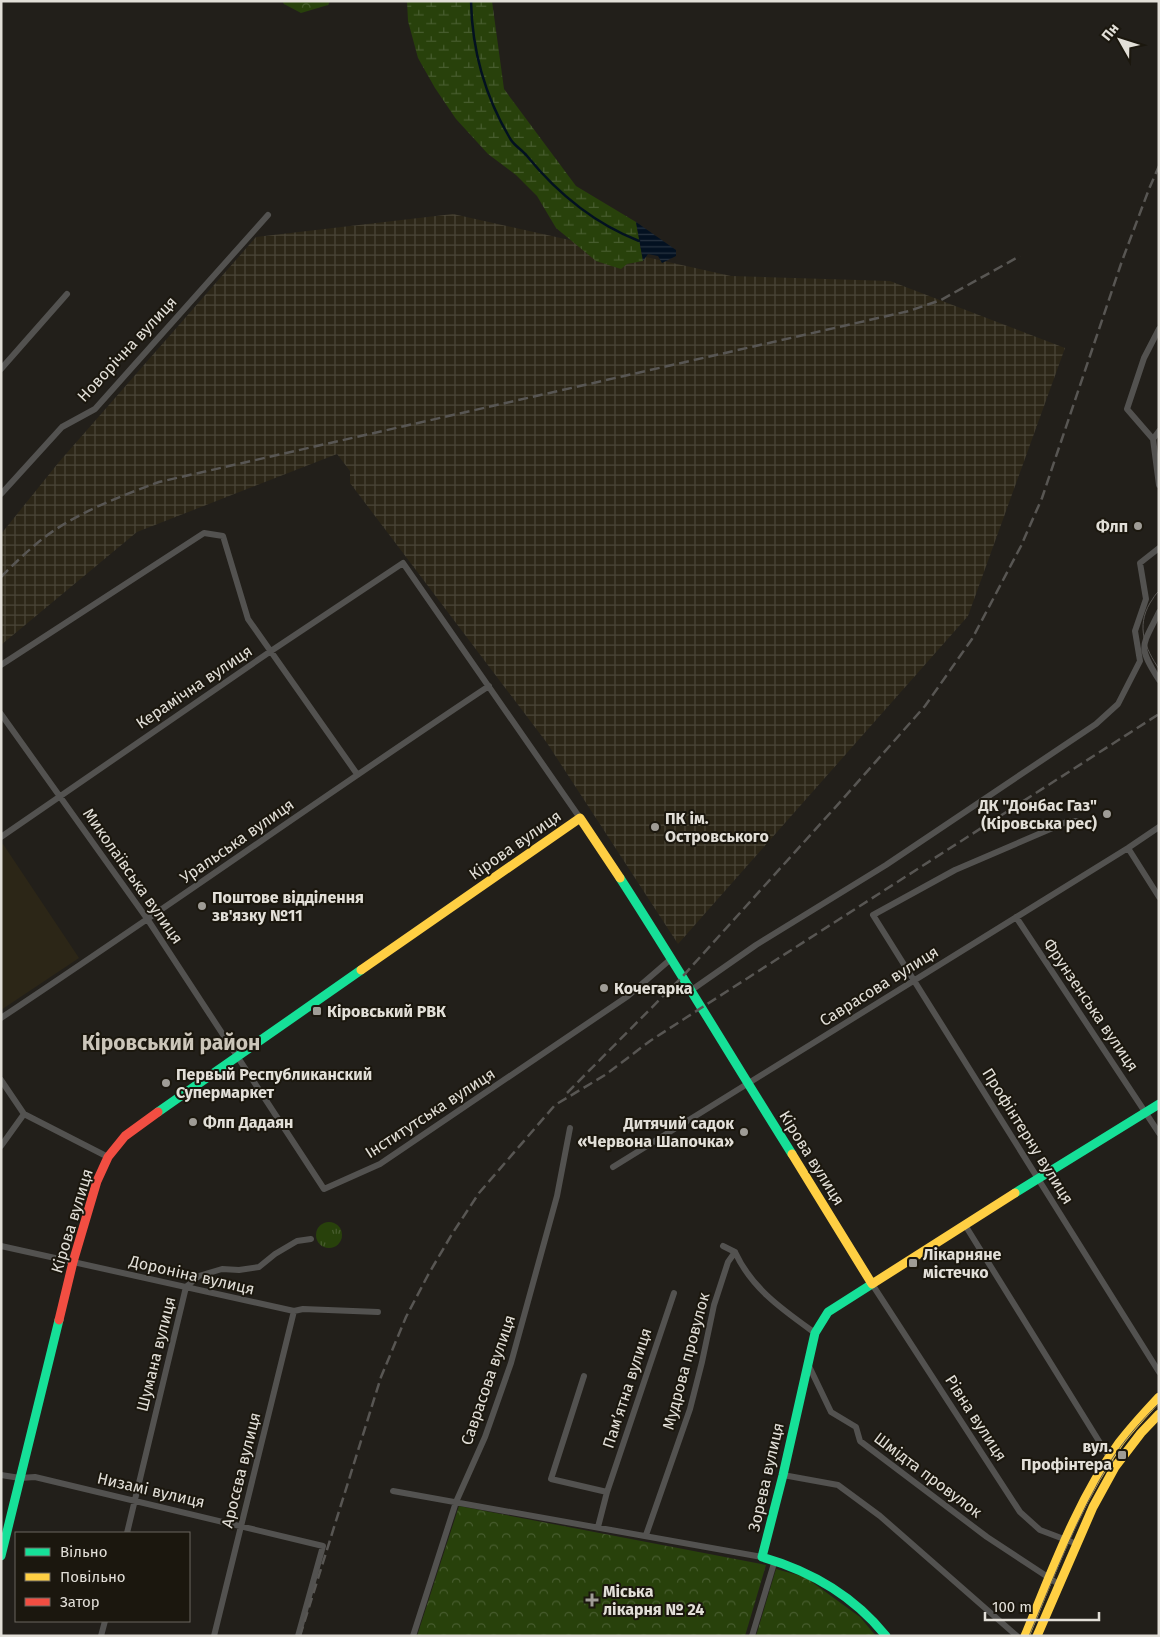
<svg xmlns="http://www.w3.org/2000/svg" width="1160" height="1637" viewBox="0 0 1160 1637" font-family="'Fira Sans',sans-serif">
<defs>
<pattern id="industrial-grid" width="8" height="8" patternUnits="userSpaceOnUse" patternTransform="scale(1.25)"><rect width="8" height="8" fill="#2c2617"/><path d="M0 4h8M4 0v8" fill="none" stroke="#4a4538"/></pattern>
<pattern id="grass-tufts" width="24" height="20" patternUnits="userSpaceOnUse" patternTransform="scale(1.25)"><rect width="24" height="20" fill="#28410b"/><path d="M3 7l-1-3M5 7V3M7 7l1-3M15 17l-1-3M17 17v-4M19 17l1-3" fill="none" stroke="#475c2e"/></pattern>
<pattern id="forest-crowns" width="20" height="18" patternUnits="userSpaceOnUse" patternTransform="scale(1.25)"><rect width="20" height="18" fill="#28410b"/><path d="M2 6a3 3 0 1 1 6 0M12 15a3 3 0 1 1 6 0" fill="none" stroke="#475c2e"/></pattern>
<pattern id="wetland-marsh" width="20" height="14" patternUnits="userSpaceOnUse" patternTransform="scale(1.25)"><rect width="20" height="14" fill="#28410b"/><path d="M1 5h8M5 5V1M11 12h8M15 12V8" fill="none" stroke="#475c2e"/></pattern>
<pattern id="water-rules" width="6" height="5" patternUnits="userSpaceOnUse" patternTransform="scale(1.25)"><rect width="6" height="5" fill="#031121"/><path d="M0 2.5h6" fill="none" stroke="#273340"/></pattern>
</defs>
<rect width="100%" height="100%" fill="#221f1a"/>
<path fill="#2c2617" d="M3,844L79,958L1,1010V845Z"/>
<path fill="url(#industrial-grid)" d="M453,214L731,276L890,281L1065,348L968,616L678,944L547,743L350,483V471L337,454L137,532L1,645V534L59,462L256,237Z"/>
<path fill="url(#grass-tufts)" d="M316 1235a13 13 0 1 1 26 0a13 13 0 1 1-26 0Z"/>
<path fill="url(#forest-crowns)" d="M282,1H330L328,5L301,13L284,4Z
M459,1506L766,1565L745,1636H417Z
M776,1569L805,1577L860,1617L876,1636H756Z"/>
<path fill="url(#wetland-marsh)" d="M407,1H492L504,89L576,186L636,222L643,261L627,264L621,269L596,261L556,228L537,196L516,175L488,154L456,119L435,88L418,58L408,21Z"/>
<path fill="url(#water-rules)" d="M636,222L676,250V256L662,263L658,256L648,254L643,261Z"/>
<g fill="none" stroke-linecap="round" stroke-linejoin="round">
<path stroke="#031121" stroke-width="2.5" d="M471,1C472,51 485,97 511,140C515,146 522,150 527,156C558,194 593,223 639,241"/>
<path stroke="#535250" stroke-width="6" d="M1159,329L1144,358L1127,409L1153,439L1159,485
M1,369L67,294
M1153,439L1159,431
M1,494L62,427L95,409L268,215
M1159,612C1142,647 1137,645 1159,680
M1,665L204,533L223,536L248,619L357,774
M1,714L148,920L324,1189L380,1164L628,996L672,958
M1077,821H1069L955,870L873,915L1159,1372
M1,837L271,651L403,563L580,818
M1128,848L1159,897
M1016,917L1159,1133
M693,989L756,945L886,865L1096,724L1118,704L1140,661L1135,631L1146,599L1140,563L1159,548
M1,1018C165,909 325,795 489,686
M1,1080L24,1114L1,1146
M24,1114L108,1157
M613,1167L1128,848L1159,827
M965,1225L1115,1467
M1,1246L294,1311L303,1309L378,1312
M723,1246L735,1252C752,1289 783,1310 815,1333
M872,1284L1020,1512L1040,1530L1077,1544
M808,1364L831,1412L856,1427L860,1441L987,1537L1060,1585
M584,1376L551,1479L607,1492
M1,1475L20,1478L35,1477L323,1546L298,1636
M783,1475L838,1485L880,1516L1017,1636
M393,1491L762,1557
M598,1527L607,1492L674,1293
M127,1533L186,1287L199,1276L222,1269L239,1270L259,1267L275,1254L297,1241L311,1239
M646,1535L690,1409L702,1362L714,1305L728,1262L735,1252
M101,1636L105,1621
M214,1636L294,1311
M413,1636L456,1502L485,1437L511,1363L557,1196L570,1128
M752,1636L775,1560"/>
<path stroke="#16e098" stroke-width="9" d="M620,878C679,969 734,1062 792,1154
M158,1112L361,970
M1015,1193L1159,1104
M872,1284L828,1312L815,1333L783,1475L762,1557C811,1571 854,1596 886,1636
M1,1556L59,1320"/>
<path stroke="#ffcf43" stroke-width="9" d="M361,970L580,818L620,878
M792,1154L872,1284L1015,1193
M1025,1636C1052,1571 1077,1501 1119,1443C1131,1427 1145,1412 1159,1397
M1037,1636L1093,1507L1115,1467L1141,1433L1159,1414"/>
<path stroke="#f24e42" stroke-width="9" d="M59,1320L73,1262L97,1181L108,1157L125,1136L158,1112"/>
<path stroke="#585653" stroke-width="1" d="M1159,591C1155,594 1153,599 1150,603C1136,627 1145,648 1159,669
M1029,1636C1054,1577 1077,1516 1110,1462C1124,1440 1141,1421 1159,1403"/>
<path stroke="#585653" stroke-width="2.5" stroke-dasharray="10 5" stroke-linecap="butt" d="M1,577C12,566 23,555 35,545C68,516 118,497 159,482L909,311L941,300L1020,256
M567,1093L683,976L841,801L925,706L972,639L1021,546L1042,498L1122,261L1149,189L1159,166
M300,1636L381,1377L406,1317L428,1275L452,1234L479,1193L555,1105L605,1075L650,1041L701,1008L1159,714"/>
</g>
<g fill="#9f9c96" stroke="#1b170e" stroke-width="2">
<circle cx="1138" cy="526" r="5"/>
<circle cx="1107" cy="814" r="5"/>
<circle cx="655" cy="827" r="5"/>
<circle cx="202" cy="906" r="5"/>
<circle cx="604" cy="988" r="5"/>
<rect x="312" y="1006" width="10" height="10" rx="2.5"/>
<circle cx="166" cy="1083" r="5"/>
<circle cx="193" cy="1122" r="5"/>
<circle cx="744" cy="1132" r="5"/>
<rect x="908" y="1258" width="10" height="10" rx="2.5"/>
<rect x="1117" y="1450" width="10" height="10" rx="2.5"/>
<path d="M589.5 1592.5h5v5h5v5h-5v5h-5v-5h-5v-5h5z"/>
</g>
<g text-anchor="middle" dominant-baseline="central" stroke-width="4" stroke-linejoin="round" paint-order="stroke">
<g font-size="16" fill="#e2dfd8" stroke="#1b170e">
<text transform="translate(127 349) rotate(-47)">Новорічна вулиця</text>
<text transform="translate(194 687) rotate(-34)">Керамічна вулиця</text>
<text transform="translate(237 841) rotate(-35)">Уральська вулиця</text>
<text transform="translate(515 845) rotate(-35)">Кірова вулиця</text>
<text transform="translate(133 876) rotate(55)">Миколаївська вулиця</text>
<text transform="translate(879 986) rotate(-32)">Саврасова вулиця</text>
<text transform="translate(1091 1005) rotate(56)">Фрунзенська вулиця</text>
<text transform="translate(430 1113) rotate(-33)">Інститутська вулиця</text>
<text transform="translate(1028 1136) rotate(58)">Профінтерну вулиця</text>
<text transform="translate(812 1158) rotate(58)">Кірова вулиця</text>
<text transform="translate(72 1221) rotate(-73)">Кірова вулиця</text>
<text transform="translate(192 1275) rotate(13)">Дороніна вулиця</text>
<text transform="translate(156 1354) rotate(-76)">Шумана вулиця</text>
<text transform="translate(686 1361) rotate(-75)">Мудрова провулок</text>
<text transform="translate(488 1380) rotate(-71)">Саврасова вулиця</text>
<text transform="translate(627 1388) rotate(-72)">Пам’ятна вулиця</text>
<text transform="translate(976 1418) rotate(57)">Рівна вулиця</text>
<text transform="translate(241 1470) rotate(-76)">Аросєва вулиця</text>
<text transform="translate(928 1475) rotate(37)">Шмідта провулок</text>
<text transform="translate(766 1477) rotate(-77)">Зорева вулиця</text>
<text transform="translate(151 1490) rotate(13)">Низамі вулиця</text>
</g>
<g font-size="16" font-weight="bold" fill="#e2dfd8" stroke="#1b170e" text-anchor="start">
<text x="1128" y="526" text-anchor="end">Флп</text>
<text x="1097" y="805" text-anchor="end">ДК "Донбас Газ"<tspan x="1097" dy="18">(Кіровська рес)</tspan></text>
<text x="665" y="818">ПК ім.<tspan x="665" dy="18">Островського</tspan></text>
<text x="212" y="897">Поштове відділення<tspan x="212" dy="18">зв'язку №11</tspan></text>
<text x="614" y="988">Кочегарка</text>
<text x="327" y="1011">Кіровський РВК</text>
<text x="176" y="1074">Первый Республиканский<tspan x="176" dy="18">Супермаркет</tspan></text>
<text x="203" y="1122">Флп Дадаян</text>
<text x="734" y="1123" text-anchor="end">Дитячий садок<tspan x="734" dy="18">«Червона Шапочка»</tspan></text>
<text x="923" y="1254">Лікарняне<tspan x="923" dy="18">містечко</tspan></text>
<text x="1112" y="1446" text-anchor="end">вул.<tspan x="1112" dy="18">Профінтера</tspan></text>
<text x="603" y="1591">Міська<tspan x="603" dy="18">лікарня № 24</tspan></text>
</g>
<g font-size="21" font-weight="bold" fill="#ccc6ba" stroke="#1b170e">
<text x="171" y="1043">Кіровський район</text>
</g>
</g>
<rect width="1160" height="1637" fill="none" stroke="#e2dfd8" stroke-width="5"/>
<rect x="15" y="1532" width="175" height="90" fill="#1b170e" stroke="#6b675f"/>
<rect x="25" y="1548" width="25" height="8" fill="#16e098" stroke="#6b675f"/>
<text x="60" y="1557" font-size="15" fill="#e2dfd8">Вільно</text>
<rect x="25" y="1573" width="25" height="8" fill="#ffcf43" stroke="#6b675f"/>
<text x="60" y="1582" font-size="15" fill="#e2dfd8">Повільно</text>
<rect x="25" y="1598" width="25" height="8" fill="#f24e42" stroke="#6b675f"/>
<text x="60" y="1607" font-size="15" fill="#e2dfd8">Затор</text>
<g transform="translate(1120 40) rotate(309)" stroke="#1b170e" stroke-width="4" paint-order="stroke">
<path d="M0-4L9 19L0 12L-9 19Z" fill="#e2dfd8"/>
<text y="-8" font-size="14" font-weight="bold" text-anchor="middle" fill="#e2dfd8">Пн</text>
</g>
<path d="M985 1612v8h114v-8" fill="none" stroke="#e2dfd8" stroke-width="2.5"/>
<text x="992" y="1612" font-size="15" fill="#e2dfd8" stroke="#1b170e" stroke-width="4" paint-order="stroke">100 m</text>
</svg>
